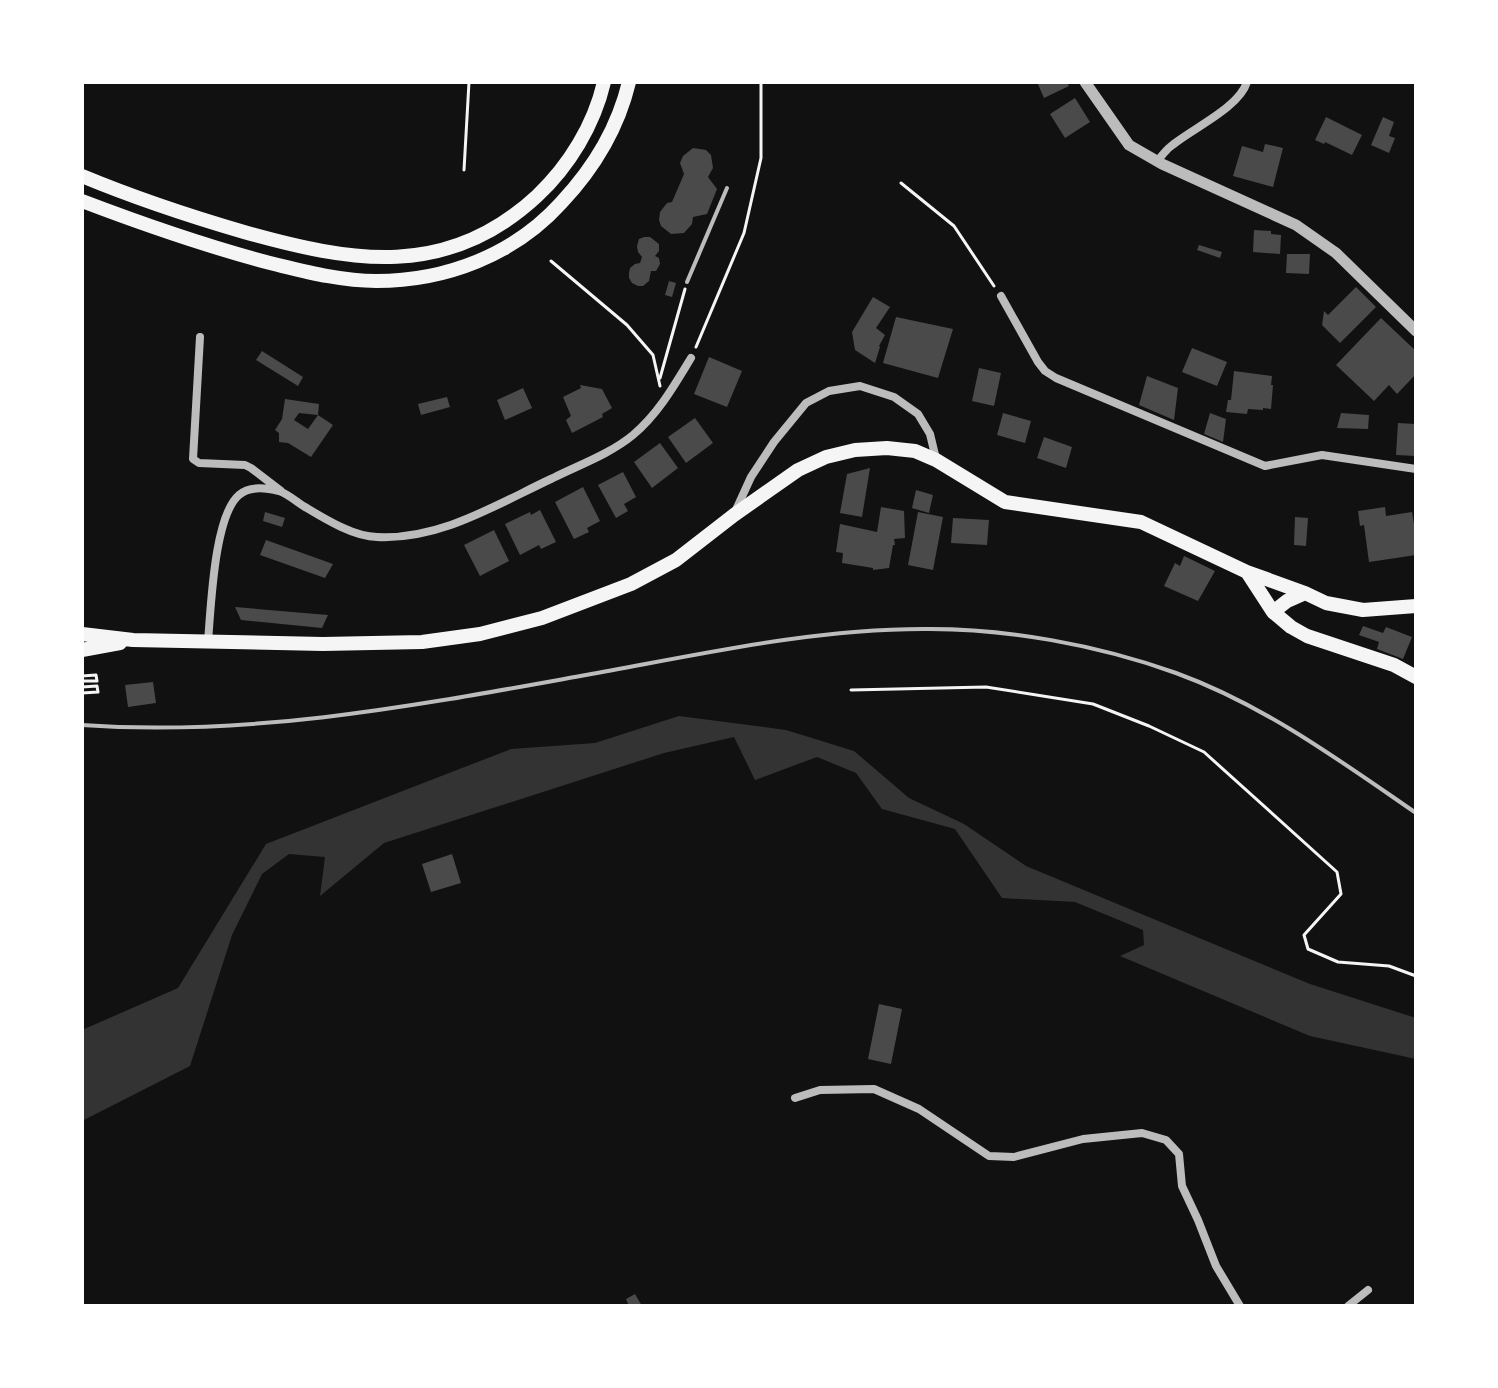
<svg xmlns="http://www.w3.org/2000/svg" width="1498" height="1388" viewBox="0 0 1498 1388" font-family="Ubuntu,sans-serif">
<rect width="100%" height="100%" fill="#111"/>
<path fill="#333" d="M679,716L786,730L854,751L909,798L964,824L1026,866L1310,984L1416,1018V1059L1310,1036L1120,956L1144,945L1143,930L1075,902L1002,898L955,829L882,809L856,773L817,757L755,780L734,737L664,753L384,843L320,896L325,857L289,854L262,874L232,935L190,1066L82,1121V1030L178,988L266,844L511,749L595,743Z"/>
<path fill="#4a4a4a" d="M1037,82H1067L1069,86L1044,98Z
M1075,98L1090,122L1065,138L1050,114Z
M1326,117L1362,135L1352,155L1325,142L1324,144L1315,140Z
M1383,117L1394,122L1389,136L1395,138L1389,153L1371,145Z
M1265,144L1283,148L1273,187L1233,176L1242,146L1263,152Z
M693,148L706,150L711,155L713,168L708,177L717,189L707,214L693,217L692,224L684,233L671,234L661,226L659,220L660,212L667,203L672,202L684,174L680,163L683,156Z
M1254,230L1271,231V234L1281,235L1280,254L1253,252Z
M644,237H650L659,244V251L655,256L659,258L660,264L656,271H651L649,281L643,286H638L632,283L629,278V273L630,268L635,264L640,263L642,257L638,252L637,246L639,239Z
M1199,245L1222,252L1220,258L1197,250Z
M1287,254H1310L1309,274L1286,273Z
M669,281L676,283L672,297L665,295Z
M1356,287L1376,307L1340,343L1322,325L1324,311L1328,315Z
M873,297L890,307L876,328L885,335L879,346L880,347L875,363L855,350L852,332Z
M896,317L953,329L938,378L883,363Z
M1381,318L1416,351V374L1397,394L1389,385L1374,401L1336,365Z
M1192,348L1227,362L1217,386L1182,372Z
M262,351L303,377L298,386L256,360Z
M709,357L742,371L727,407L694,394Z
M979,368L1001,373L994,406L972,401Z
M1234,371L1272,376L1271,385H1273L1271,409L1263,408V410L1248,409L1247,414L1226,412L1228,400H1231Z
M1147,376L1178,388L1174,420L1139,405Z
M580,385L602,389L612,408L602,414L603,417L572,433L566,420L571,416L563,397L581,388Z
M523,388L532,408L505,420L497,400Z
M447,397L450,407L421,415L418,404Z
M285,399L319,404L318,415L299,413L294,420L308,429L318,415L333,425L311,457L288,443L279,442V433L275,430L282,419Z
M1003,413L1031,421L1025,443L997,435Z
M1210,413L1226,419L1223,442L1204,434Z
M1341,413L1369,415L1368,429L1337,428Z
M695,418L713,443L686,463L668,437Z
M1398,423L1416,424V456L1396,455Z
M1044,437L1072,447L1066,468L1037,458Z
M660,443L678,468L652,488L634,462Z
M870,468L862,517L840,513L847,474Z
M623,472L636,497L624,504L628,511L616,518L598,485Z
M583,487L600,521L587,528L589,532L574,539L555,502Z
M916,490L933,495L929,513L912,508Z
M881,507L904,511L905,538L894,539L895,545H893L889,568L873,570V568L842,563L843,553L836,552L840,524L877,532Z
M1385,507L1386,516L1412,512L1416,536V555L1369,562L1364,525L1360,526L1358,511Z
M540,510L556,542L541,549L539,545L520,555L505,524L530,512L531,515Z
M265,512L285,518L282,527L263,521Z
M918,512L943,517L933,570L908,565Z
M1295,517L1308,518L1306,546L1294,545Z
M953,518L989,520L987,545L951,543Z
M494,530L509,561L480,576L464,545Z
M266,540L333,564L325,578L260,555Z
M1184,556L1215,571L1198,601L1164,586L1175,563L1180,566Z
M235,607L328,615L322,628L241,620Z
M1363,626L1383,633L1386,627L1412,637L1403,659L1377,649L1379,642L1359,635Z
M153,682L156,703L128,707L125,685Z
M452,854L461,883L431,892L422,864Z
M879,1004L902,1009L891,1064L868,1059Z
M635,1294L642,1306H629L626,1299Z"/>
<g fill="none" stroke-linecap="round" stroke-linejoin="round">
<path stroke="#f5f5f5" stroke-width="3" d="M464,170L469,82
M901,183L954,226L994,286
M551,261L627,325L653,355L660,386
M696,347L744,233L761,158V82
M660,378L685,289
M82,676L96,675L97,681H82
M82,687L97,686L98,692L82,693
M851,690L986,687L1093,704L1149,726L1204,752L1337,872L1341,894L1304,935L1308,949L1338,962L1389,966L1416,976"/>
<path stroke="#bcbcbc" stroke-width="4" d="M687,282L727,188
M82,725C253,737 419,705 586,675C697,655 810,629 923,629C1006,628 1098,645 1176,673C1264,705 1339,760 1416,813"/>
<path stroke="#bcbcbc" stroke-width="8" d="M1157,161C1161,157 1165,151 1170,147C1191,129 1239,108 1247,82
M1001,296L1038,362L1045,371L1056,378L1265,466L1322,455L1416,469
M200,337L193,459L199,463L245,465L251,468L281,491
M735,512L751,477L774,442L806,403L829,391L860,386L894,397L918,414L930,434L936,459
M208,641C211,608 214,516 239,495C249,486 267,488 279,491C288,494 297,502 305,507C325,519 354,537 377,537C441,540 497,504 553,478C579,465 610,454 633,435C658,414 674,386 691,358
M795,1098L820,1090L874,1089L919,1109L989,1156L1014,1157L1083,1139L1142,1133L1166,1140L1179,1154L1182,1186L1198,1220L1216,1266L1240,1306
M1348,1306L1368,1290"/>
<path stroke="#bcbcbc" stroke-width="11" d="M1085,82L1129,145L1162,164L1296,225L1336,253L1416,331"/>
<path stroke="#f5f5f5" stroke-width="14" d="M82,176C135,198 189,216 244,232C351,262 447,280 537,196C569,166 594,125 604,82
M82,201C145,225 208,247 274,264C307,272 341,281 376,281C446,281 514,255 561,203C594,168 618,128 629,82
M1247,572L1273,612L1291,627L1307,636L1394,665L1416,677
M1273,612L1287,601L1305,593
M82,634L133,640L323,644L422,642L480,634L542,618L631,584L676,560L734,515L798,470L826,457L855,450L887,448L915,451L936,460L1005,502L1141,522L1247,572L1305,593L1326,603L1363,610L1416,606
M82,650L120,643"/>
</g>
<rect width="1498" height="1388" fill="none" stroke="#ffffff" stroke-width="168"/>
</svg>
